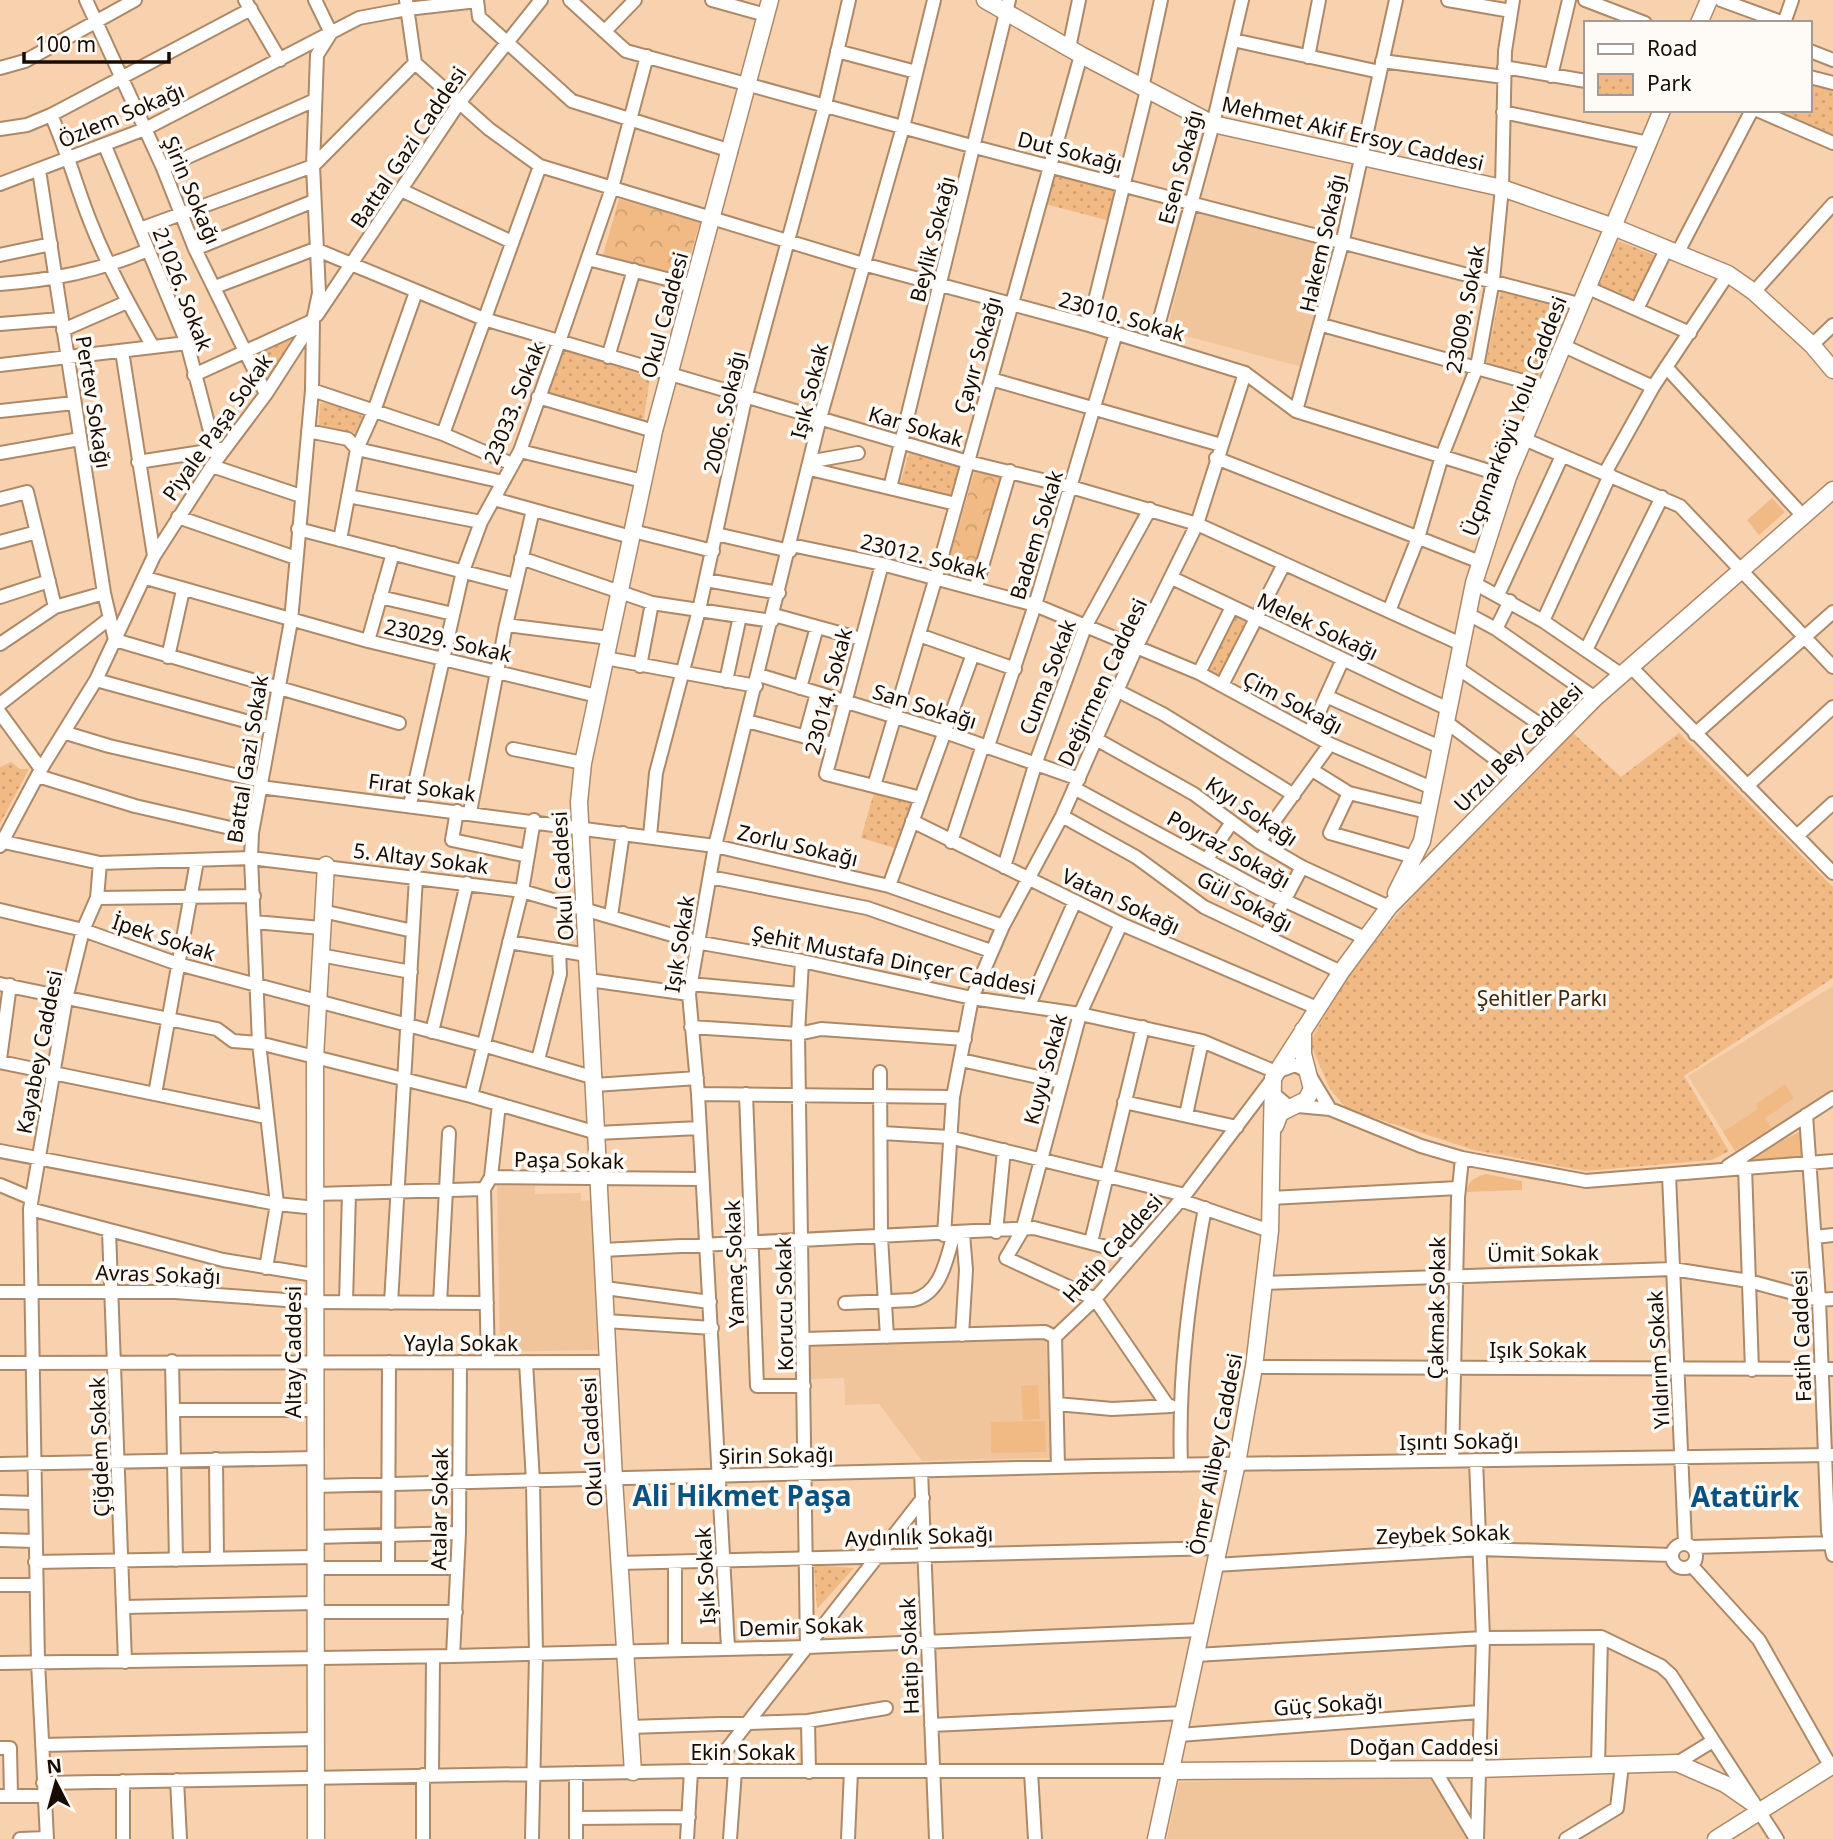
<svg xmlns="http://www.w3.org/2000/svg" width="1833" height="1839" viewBox="0 0 1833 1839" font-family="'Noto Sans',sans-serif">
<defs>
<pattern id="forest-crowns" width="20" height="18" patternUnits="userSpaceOnUse" patternTransform="scale(1.75)"><rect width="20" height="18" fill="#f1ba85"/><path d="M2 6a3 3 0 1 1 6 0M12 15a3 3 0 1 1 6 0" fill="none" stroke="#ce9f71"/></pattern>
<pattern id="park-dots" width="8" height="8" patternUnits="userSpaceOnUse" patternTransform="scale(1.75)"><rect width="8" height="8" fill="#f1ba85"/><path d="M2 2h.1M6 6h.1" fill="none" stroke="#ce9f71" stroke-width="1.8" stroke-linecap="round"/></pattern>
</defs>
<rect width="100%" height="100%" fill="#f8d2af"/>
<path fill="#f0c59c" d="M1196,212L1334,246L1302,367L1167,331Z
M1833,986V1090L1735,1151L1688,1076Z
M535,1182V1194L581,1193V1201L592,1200L597,1350L500,1352L497,1183Z
M1046,1337L1052,1458L922,1461L879,1404L845,1405L844,1378L810,1379L809,1344Z
M1428,1775L1468,1839H1167L1179,1782Z"/>
<path fill="#f1ba85" d="M1772,498L1785,512L1759,535L1747,520Z
M1785,1084L1794,1098L1765,1118L1771,1128L1735,1151L1723,1132L1758,1109L1756,1104Z
M1803,1130L1807,1158L1746,1163L1745,1160Z
M1486,1174L1522,1181V1190L1467,1192C1466,1182 1477,1176 1486,1174Z
M1038,1385L1040,1419L1023,1420L1021,1386Z
M1045,1421L1046,1452L991,1453V1422Z"/>
<path fill="url(#forest-crowns)" d="M619,199L700,222L684,276L603,255Z
M975,470L1002,478L972,581L945,573Z"/>
<path fill="url(#park-dots)" d="M1810,84L1833,91V134L1773,110H1810Z
M1053,173L1118,189L1110,221L1045,204Z
M1616,240L1657,256L1637,302L1597,285Z
M1501,289L1568,305L1541,379L1486,363Z
M289,338L293,343L270,377L255,351Z
M562,350L650,377L644,418L636,420L549,393Z
M324,403L359,412L363,419L355,433L319,425L320,404Z
M909,453L962,467L953,498L900,484Z
M1234,614L1246,620L1219,676L1206,669Z
M1573,733L1621,777L1679,733L1833,887V978L1684,1076L1729,1151L1712,1160L1585,1171L1474,1150L1347,1109L1330,1089L1310,1043C1367,926 1483,826 1573,733Z
M11,762L20,769H29L0,824V767Z
M875,789L913,800L898,849L861,838Z
M814,1565L854,1568L817,1609Z"/>
<g fill="none" stroke-linecap="round" stroke-linejoin="round">
<defs>
<path id="street" d="M86,0L163,168L195,249L266,394
M245,0L280,60
M406,0L415,63L489,129L540,166L863,264L1089,325L1245,373L1296,411L1508,477
M477,0L479,17L572,101L731,151
M570,0L626,51L975,147L1579,304
M712,0L766,15
M1448,0L1511,11
M1585,0L1645,23
M1721,0L1784,23L1792,0
M605,31L635,0
M1233,40L1380,72
M1069,48L1079,0
M837,51L916,72
M1810,51L1833,60
M1308,57L1319,0
M1382,61L1504,77
M1504,67L1586,81
M0,68L25,61L135,0
M1551,76L1569,0
M1810,77L1833,83
M1142,88L1161,0
M1757,110L1833,143
M1503,112L1649,143
M51,115C67,150 76,186 90,221C107,265 130,306 153,347
M0,129L27,125L51,115L251,9
M105,146L187,343L215,450
M163,168L315,100
M39,170L104,593L115,640L399,723
M0,184L145,129L359,18L407,9L477,1
M401,190L512,242
M140,229L313,166L415,63
M195,249L314,201
M1678,252L1752,110
M0,255L51,244
M588,259L694,286
M0,284C53,280 99,271 148,250
M215,287L315,249L484,319L968,462L1071,487L1197,524L1461,644
M1586,287L1690,333
M1754,292L1833,204
M1637,309L1667,248
M317,315L459,103L541,0
M0,324L61,319
M1089,325L1147,90
M1322,325L1545,387
M63,330L127,302
M1153,344L1213,124L1242,0
M1562,345L1653,387
M1812,345L1833,325
M122,351L154,556
M608,357L634,270
M0,365L187,343
M1666,367L1803,516
M194,375L312,321
M991,379L1221,445
M312,390L443,434L512,464
M538,397L654,431
M0,411L74,403
M1296,411L1343,240L1396,0
M308,431L348,439L357,449L503,482
M443,434L540,166
M1524,439L1680,506L1833,667
M520,451L643,481
M0,453L80,439
M1216,458L1480,562
M819,460L858,453
M138,462L221,449
M212,466L301,496
M810,469L956,504
M1605,473L1653,387L1728,274
M890,488L1009,0
M348,496L481,522
M0,499L27,492L55,607
M494,499L631,537
M178,517L296,558
M298,529L515,585
M633,531L713,551
M716,534L790,551
M340,540L357,449L374,411L416,292
M0,542L37,532
M791,545L882,564L1035,605L1199,673L1330,744L1432,788
M521,558L652,603L772,621
M882,564L826,774L921,798
M146,578L368,641L597,696
M1172,578L1448,709
M706,580L779,593
M1474,583L1543,621L1622,675
M976,587L1010,471
M1498,595L1562,456
M0,597L49,581
M380,597L453,614
M1510,601L1496,629L1595,698
M1389,611L1418,538L1442,456L1477,367L1493,280L1502,188L1505,51L1513,0
M1468,614L1496,629
M774,615L861,639
M1543,621L1610,475
M506,625L609,638
M919,635L1015,669
M368,641L393,553
M0,644L55,607L104,593
M1586,650L1662,497
M168,657L183,590
M605,658L756,686
M640,666L652,603
M1456,667L1557,736
M1631,667L1833,873
M1199,673L1232,607
M759,675L945,732L1079,779
M96,680L271,728
M726,681L740,616
M1222,685L1284,564
M800,688L817,627
M1118,691L1163,714L1294,795
M1326,696L1440,747
M0,704L110,618
M0,713L41,769
M747,721L832,744
M1445,721L1518,776
M1310,732L1343,659
M66,733L109,746L261,781
M1695,734L1833,612
M805,737L817,693
M1096,739L1194,794L1259,842L1302,867L1389,907
M988,746L1035,605L1116,333
M513,749L583,763
M1312,770L1349,793L1427,812
M38,776L135,806L252,833
M874,786L936,577L1081,55
M1747,786L1833,707
M260,787L715,846L889,886L1003,926
M1074,788L1258,888L1367,939
M1349,793L1330,833L1414,857
M410,805L463,571L481,522L520,451L559,342L612,188L647,56
M457,811L452,840L528,856
M470,812L506,625L533,510
M1062,816L1136,857L1204,907L1341,972
M912,821L1121,924L1317,1008
M1798,835L1833,803
M650,836L656,773L699,610L746,395L825,105L849,0
M0,841L100,863L251,858L522,891L696,942L802,961L972,998L1080,1014L1202,1041L1276,1072L1295,1065L1307,1071L1330,1109
M951,842L983,745
M1259,842L1330,744
M0,846L41,769L96,680L154,556L212,466L266,394L313,321L319,293L313,166L317,55L331,33L315,0
M1207,859L1232,822
M1004,867L1036,762L1085,627L1150,509
M710,877L867,908L991,951
M889,886L973,654
M97,898L254,896
M0,910L83,930L178,964L483,1045L595,1078
M322,911L413,931
M611,916L623,833
M255,922L321,928
M1121,924L1080,1014L1022,1231L1006,1258L1095,1299L1168,1406
M1266,935L1302,867
M509,942L587,955
M320,955L411,972
M802,961L798,1034L807,1647
M589,980L689,994
M0,984L217,1029L233,1041L259,1043L471,1096L597,1133L699,1128
M690,984L799,994
M1029,1005L1075,901
M691,1027L798,1034L821,1029L965,1039
M432,1032L467,883
M0,1059L10,985
M538,1060L560,974L559,950
M961,1060L1061,1082
M0,1062L266,1117
M880,1072L881,1237L887,1337
M595,1085L697,1078
M155,1094L197,861
M698,1094L953,1097
M746,1094L757,1386H804
M1274,1094L1287,1105L1330,1109L1421,1146L1462,1158L1586,1181L1833,1161
M471,1096L522,891L534,820
M1124,1102L1237,1127
M1186,1115L1202,1041
M1806,1115L1819,1300L1828,1531L1833,1555
M882,1133L949,1137L1185,1195
M0,1151L277,1204L316,1208
M1728,1166L1833,1098
M1745,1167L1752,1370
M1669,1175L1685,1543
M491,1177L499,1104
M0,1185L31,1198
M484,1189L488,1362
M316,1194L484,1189L491,1177L702,1179
M1271,1198L1458,1188
M1180,1200L1270,1231
M30,1209L223,1260L314,1275
M109,1231L125,1662
M996,1232L1004,1150
M944,1235L953,1097L972,998L1003,926L1062,816L1136,648L1197,524L1245,373
M1815,1237L1833,1235
M1091,1242L1143,1027
M603,1250L1034,1228L1133,1254
M266,1268L277,1204L259,1043L251,858L252,833L291,621L312,390L313,321
M1265,1283L1673,1269L1749,1281L1819,1300L1833,1299
M605,1288L710,1302
M0,1292H175L314,1302L487,1303
M346,1302L349,1193
M391,1303L416,877
M440,1303L449,1133
M845,1303L913,1300C942,1293 946,1259 954,1234
M606,1321L712,1328
M962,1335L966,1270L963,1234
M804,1339L1045,1332L1055,1337
M172,1361L176,1560
M526,1362L533,1481L536,1654L532,1839
M0,1363L608,1362
M1254,1367L1833,1369
M1057,1404L1112,1409L1171,1406
M173,1410H314
M216,1459L217,1559
M1452,1459L1458,1198L1462,1158
M1476,1460L1483,1638L1477,1839
M0,1464L315,1458
M1181,1465C1178,1378 1189,1294 1205,1208
M1058,1467L1055,1337L1095,1299L1185,1195L1273,1078
M921,1471L936,1839
M315,1486L1094,1466L1833,1455
M0,1502L34,1503
M316,1537L459,1533
M0,1540L35,1541
M1672 1556a12 12 0 1 1 24 0a12 12 0 1 1-24 0Z
M1693,1547L1833,1543
M35,1562L316,1557
M619,1563L1219,1548
M1215,1565L1480,1549L1672,1555
M1692,1566L1759,1640L1831,1767
M316,1568H457
M388,1568L389,1362
M0,1585H36
M123,1607L316,1603
M316,1612H456
M728,1648L698,1094L689,994L715,846L820,418L903,127L934,0
M675,1650V1562
M1196,1655L1483,1638L1601,1637L1661,1666L1671,1675L1777,1839
M453,1656L459,1533L460,1362
M0,1663L453,1656L807,1647L1201,1630
M808,1721L809,1772
M931,1725L1184,1713
M630,1727L808,1721L886,1708
M1179,1735L1479,1712
M42,1745L316,1739
M0,1748H10L11,1796
M1677,1763L1713,1741
M1598,1766L1601,1637
M1434,1769L1476,1839
M710,1771L923,1498
M1031,1772L1035,1839
M423,1775V1839
M432,1775L433,1657
M177,1780L180,1839
M43,1783L691,1771H1171
M0,1796H44
M576,1818L689,1817
M20,1839L47,1838
M47,1839L38,1662L30,1209L66,999L83,930L97,898L100,863
M123,1839V1781
M576,1839V1773
M687,1839L691,1771
M730,1839L735,1771
M848,1839L851,1771
M1566,1839L1617,1808L1622,1765"/>
<path id="secondary" d="M985,0L1081,55L1213,124L1502,188L1611,226L1728,274L1754,292L1812,345L1833,370
M1699,23L1709,0
M1396,893L1422,841L1474,583L1508,477L1662,110
M1275,1126L1280,1113L1306,1100L1312,1089L1303,1054V1030
M1171,1771L1477,1769L1677,1763L1725,1784L1751,1802
M633,1772L614,1479L579,802L583,763L654,431L770,0
M316,1839L315,1058L326,865
M1156,1839L1237,1463L1254,1367L1270,1231L1273,1078L1341,972L1389,907L1595,698L1833,490
M1716,1839L1833,1765"/>
</defs>
<use href="#street" stroke="#ad8968" stroke-width="16"/>
<use href="#secondary" stroke="#ad8968" stroke-width="19"/>
<use href="#street" stroke="#fff" stroke-width="12"/>
<use href="#secondary" stroke="#fff" stroke-width="16"/>
</g>
<g text-anchor="middle" dominant-baseline="central" stroke-width="7" stroke-linejoin="round" paint-order="stroke">
<g font-size="21" fill="#170b02" stroke="#fefaf6">
<text transform="translate(121 115) rotate(-23)">Özlem Sokağı</text>
<text transform="translate(1353 133) rotate(13)">Mehmet Akif Ersoy Caddesi</text>
<text transform="translate(408 147) rotate(-56)">Battal Gazi Caddesi</text>
<text transform="translate(1070 151) rotate(14)">Dut Sokağı</text>
<text transform="translate(1180 167) rotate(-75)">Esen Sokağı</text>
<text transform="translate(192 190) rotate(67)">Şirin Sokağı</text>
<text transform="translate(932 239) rotate(-76)">Beylik Sokağı</text>
<text transform="translate(1322 243) rotate(-77)">Hakem Sokağı</text>
<text transform="translate(183 289) rotate(69)">21026. Sokak</text>
<text transform="translate(1465 309) rotate(-79)">23009. Sokak</text>
<text transform="translate(664 315) rotate(-75)">Okul Caddesi</text>
<text transform="translate(1122 316) rotate(16)">23010. Sokak</text>
<text transform="translate(977 355) rotate(-74)">Çayır Sokağı</text>
<text transform="translate(809 391) rotate(-76)">Işık Sokak</text>
<text transform="translate(94 402) rotate(81)">Pertev Sokağı</text>
<text transform="translate(514 403) rotate(-68)">23033. Sokak</text>
<text transform="translate(724 412) rotate(-77)">2006. Sokağı</text>
<text transform="translate(1514 416) rotate(-69)">Üçpınarköyü Yolu Caddesi</text>
<text transform="translate(916 426) rotate(16)">Kar Sokak</text>
<text transform="translate(217 427) rotate(-55)">Piyale Paşa Sokak</text>
<text transform="translate(1036 535) rotate(-73)">Badem Sokak</text>
<text transform="translate(924 556) rotate(14)">23012. Sokak</text>
<text transform="translate(1318 626) rotate(25)">Melek Sokağı</text>
<text transform="translate(448 640) rotate(13)">23029. Sokak</text>
<text transform="translate(1047 677) rotate(-69)">Cuma Sokak</text>
<text transform="translate(1102 682) rotate(-65)">Değirmen Caddesi</text>
<text transform="translate(828 691) rotate(-75)">23014. Sokak</text>
<text transform="translate(1293 702) rotate(28)">Çim Sokağı</text>
<text transform="translate(925 706) rotate(17)">San Sokağı</text>
<text transform="translate(1518 747) rotate(-45)">Urzu Bey Caddesi</text>
<text transform="translate(247 759) rotate(-81)">Battal Gazi Sokak</text>
<text transform="translate(422 787) rotate(7)">Fırat Sokak</text>
<text transform="translate(1252 811) rotate(34)">Kıyı Sokağı</text>
<text transform="translate(798 845) rotate(13)">Zorlu Sokağı</text>
<text transform="translate(1229 849) rotate(29)">Poyraz Sokağı</text>
<text transform="translate(421 858) rotate(7)">5. Altay Sokak</text>
<text transform="translate(562 876) rotate(-93)">Okul Caddesi</text>
<text transform="translate(1121 901) rotate(25)">Vatan Sokağı</text>
<text transform="translate(1245 901) rotate(28)">Gül Sokağı</text>
<text transform="translate(164 937) rotate(18)">İpek Sokak</text>
<text transform="translate(679 944) rotate(-81)">Işık Sokak</text>
<text transform="translate(894 960) rotate(11)">Şehit Mustafa Dinçer Caddesi</text>
<text transform="translate(39 1052) rotate(-79)">Kayabey Caddesi</text>
<text transform="translate(1045 1069) rotate(-75)">Kuyu Sokak</text>
<text transform="translate(569 1160) rotate(1)">Paşa Sokak</text>
<text transform="translate(1112 1248) rotate(-48)">Hatip Caddesi</text>
<text transform="translate(1543 1253) rotate(-1)">Ümit Sokak</text>
<text transform="translate(734 1264) rotate(-92)">Yamaç Sokak</text>
<text transform="translate(158 1274) rotate(2)">Avras Sokağı</text>
<text transform="translate(784 1304) rotate(-91)">Korucu Sokak</text>
<text transform="translate(1436 1308) rotate(-89)">Çakmak Sokak</text>
<text transform="translate(1801 1336) rotate(-92)">Fatih Caddesi</text>
<text x="461" y="1343">Yayla Sokak</text>
<text x="1538" y="1350">Işık Sokak</text>
<text transform="translate(293 1352) rotate(-90)">Altay Caddesi</text>
<text transform="translate(1658 1360) rotate(-93)">Yıldırım Sokak</text>
<text transform="translate(1459 1441) rotate(-1)">Işıntı Sokağı</text>
<text transform="translate(591 1442) rotate(-93)">Okul Caddesi</text>
<text transform="translate(99 1447) rotate(-92)">Çiğdem Sokak</text>
<text transform="translate(1215 1454) rotate(-79)">Ömer Alibey Caddesi</text>
<text transform="translate(776 1455) rotate(-1)">Şirin Sokağı</text>
<text transform="translate(439 1509) rotate(-89)">Atalar Sokak</text>
<text transform="translate(1443 1534) rotate(-2)">Zeybek Sokak</text>
<text transform="translate(919 1536) rotate(-2)">Aydınlık Sokağı</text>
<text transform="translate(705 1576) rotate(-93)">Işık Sokak</text>
<text transform="translate(801 1626) rotate(-2)">Demir Sokak</text>
<text transform="translate(909 1656) rotate(-92)">Hatip Sokak</text>
<text transform="translate(1328 1704) rotate(-4)">Güç Sokağı</text>
<text x="1424" y="1747">Doğan Caddesi</text>
<text x="743" y="1752">Ekin Sokak</text>
</g>
<g font-size="21" fill="#42280b" stroke="#fefaf6">
<text x="1542" y="998">Şehitler Parkı</text>
</g>
<g font-size="28" font-weight="bold" fill="#09517f" stroke="#fefaf6">
<text x="742" y="1495">Ali Hikmet Paşa</text>
<text x="1745" y="1496">Atatürk</text>
</g>
</g>
<rect x="1584" y="21" width="228" height="91" fill="#fefaf6" stroke="#a29a94" stroke-width="2"/>
<rect x="1598" y="44" width="35" height="10" fill="#ffffff" stroke="#a29a94" stroke-width="2"/>
<text x="1647" y="56" font-size="21" fill="#170b02">Road</text>
<rect x="1598" y="74" width="35" height="21" fill="url(#park-dots)" stroke="#a29a94" stroke-width="2"/>
<text x="1647" y="91" font-size="21" fill="#170b02">Park</text>
<g transform="translate(56 1783) rotate(354)" stroke="#fefaf6" stroke-width="5" paint-order="stroke">
<path d="M0-5L12 26L0 18L-12 26Z" fill="#170b02"/>
<text y="-10" font-size="19" font-weight="bold" text-anchor="middle" fill="#170b02">N</text>
</g>
<path d="M24 52v10h145v-10" fill="none" stroke="#170b02" stroke-width="3.5"/>
<text x="35" y="52" font-size="21" fill="#170b02" stroke="#fefaf6" stroke-width="5" paint-order="stroke">100 m</text>
</svg>
